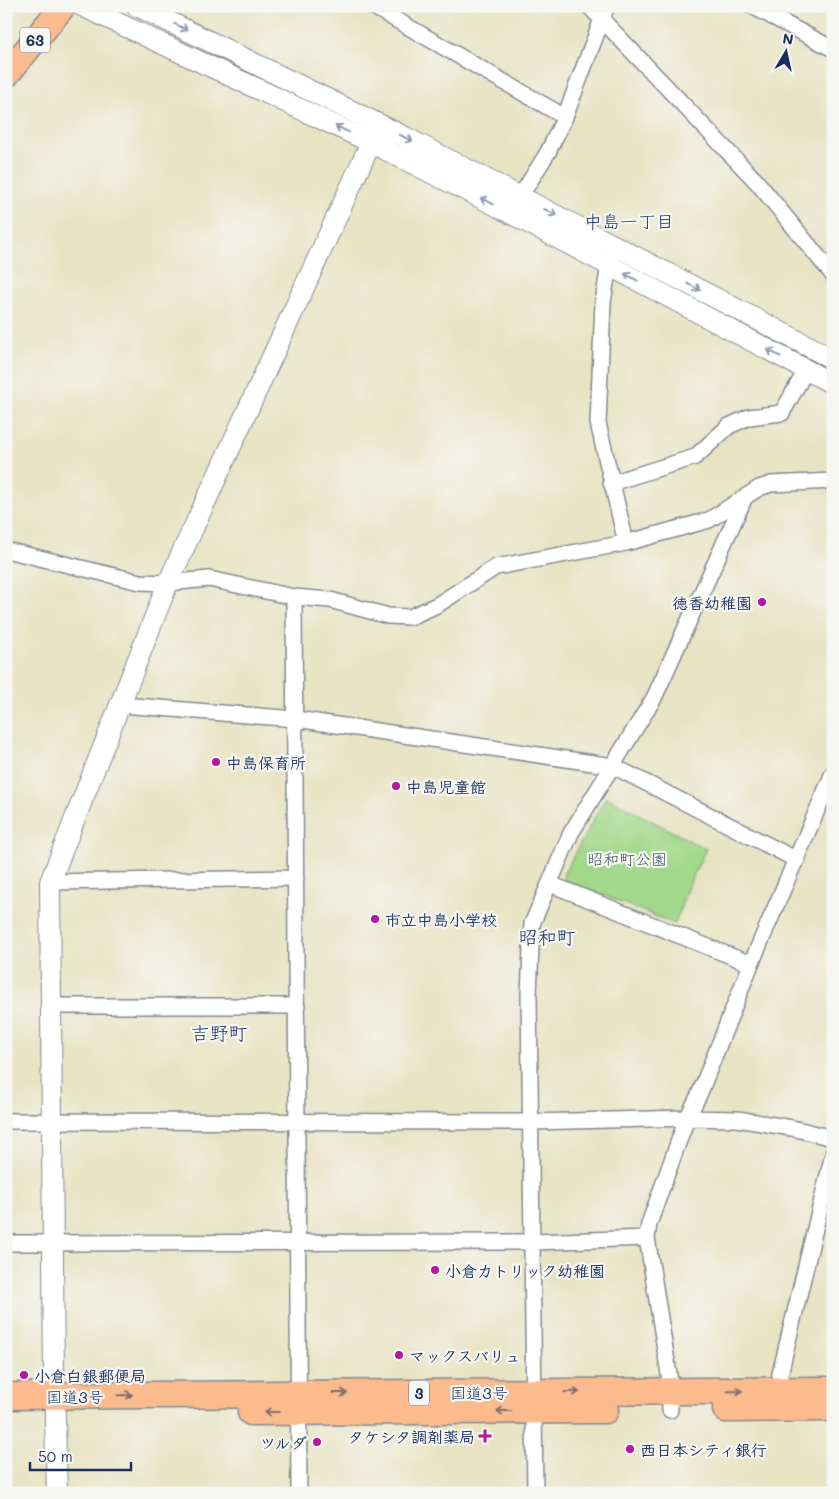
<svg xmlns="http://www.w3.org/2000/svg" width="839" height="1499" viewBox="0 0 839 1499" font-family="Mali,'Klee One',sans-serif">
<rect width="100%" height="100%" fill="#f6f6f2"/>
<filter id="ink" filterUnits="userSpaceOnUse"><feTurbulence type="fractalNoise" baseFrequency=".02" numOctaves="2"/><feDisplacementMap in="SourceGraphic" scale="10" xChannelSelector="R" yChannelSelector="G"/><feConvolveMatrix kernelMatrix="1 2 1 2 8 2 1 2 1" color-interpolation-filters="sRGB"/></filter>
<filter id="wash" filterUnits="userSpaceOnUse"><feTurbulence type="fractalNoise" baseFrequency=".0096" numOctaves="4" result="noise"/><feDisplacementMap in="SourceGraphic" scale="20" xChannelSelector="R" yChannelSelector="G"/><feGaussianBlur stdDeviation="1.12" result="paint"/><feColorMatrix in="noise" values="0 0 0 0 0 0 0 0 0 0 0 0 0 0 0 0 0 1.4 0 .05"/><feComposite in="paint" operator="in"/></filter>
<g filter="url(#wash)">
<rect width="100%" height="100%" fill="#e8e3c3"/>
<path fill="#a1d889" stroke="#5e8474" d="M606,797L706,849L687,889L675,924L564,880L563,875Z"/>
</g>
<g filter="url(#ink)">
<g fill="none" stroke-linecap="round" stroke-linejoin="round">
<defs>
<path id="minor" d="M372,6L565,117
M589,6L757,182L833,275
M752,6L833,49
M515,205L548,152L565,117L607,6
M613,257L609,265L603,302L598,423L626,543
M611,483L695,457L729,426L749,417L782,413L806,370
M6,550L140,582L168,583L209,579L294,597L330,600L388,616L410,617L437,605L496,567L626,543L709,520L759,488L771,484L833,481
M294,597L299,1493
M122,705L296,719L613,766L797,860
M50,882L296,878
M550,884L751,964
M52,1006H297
M6,1121L532,1122L687,1118L737,1119L792,1128L833,1138
M6,1243L533,1242L647,1238
M780,1390V1374L833,1154
M670,1410L669,1374L647,1238L649,1224L687,1118L699,1095L751,964L833,773
M535,1493L529,995L532,924L571,833L654,698L745,497"/>
<path id="tertiary" d="M82,6L370,142L489,202L833,384
M137,6L405,137L833,359
M57,1493L54,1383L50,882L168,583L379,125"/>
<path id="primary" d="M6,75L63,6"/>
<path id="trunk" d="M6,1396L833,1390
M726,1409L833,1408
M251,1412L605,1410"/>
</defs>
<use href="#minor" stroke="#828990" stroke-width="18"/>
<use href="#tertiary" stroke="#828990" stroke-width="22"/>
<use href="#primary" stroke="#828990" stroke-width="28"/>
<use href="#trunk" stroke="#828990" stroke-width="29"/>
<use href="#minor" stroke="#fff" stroke-width="15"/>
<use href="#tertiary" stroke="#fff" stroke-width="20"/>
<use href="#primary" stroke="#fbbb8d" stroke-width="25"/>
<use href="#trunk" stroke="#fbbb8d" stroke-width="26"/>
</g>
<defs><path id="oneway-shaft" d="M-6 0H5M1.5-3L5.5 0L1.5 3" fill="none" stroke-width="1.6" stroke-linecap="round" stroke-linejoin="round" transform="scale(1.25)"/></defs>
<g stroke="#8d97ae">
<use href="#oneway-shaft" transform="translate(181 27) rotate(26)"/>
<use href="#oneway-shaft" transform="translate(342 129) rotate(-155)"/>
<use href="#oneway-shaft" transform="translate(406 138) rotate(27)"/>
<use href="#oneway-shaft" transform="translate(487 201) rotate(-153)"/>
<use href="#oneway-shaft" transform="translate(550 212) rotate(28)"/>
<use href="#oneway-shaft" transform="translate(631 277) rotate(-152)"/>
<use href="#oneway-shaft" transform="translate(694 287) rotate(27)"/>
<use href="#oneway-shaft" transform="translate(774 353) rotate(-152)"/>
</g>
<g stroke="#806e73">
<use href="#oneway-shaft" transform="translate(735 1391) rotate(-1)"/>
<use href="#oneway-shaft" transform="translate(572 1392)"/>
<use href="#oneway-shaft" transform="translate(340 1393)"/>
<use href="#oneway-shaft" transform="translate(125 1395) rotate(-1)"/>
<use href="#oneway-shaft" transform="translate(504 1411) rotate(180)"/>
<use href="#oneway-shaft" transform="translate(272 1412) rotate(180)"/>
</g>
</g>
<g fill="#b5179e" stroke="#f6f6f2" stroke-width="2">
<circle cx="762" cy="602" r="5"/>
<circle cx="216" cy="762" r="5"/>
<circle cx="396" cy="786" r="5"/>
<circle cx="375" cy="919" r="5"/>
<circle cx="435" cy="1270" r="5"/>
<circle cx="399" cy="1355" r="5"/>
<circle cx="24" cy="1375" r="5"/>
<path d="M482.5 1428.5h5v5h5v5h-5v5h-5v-5h-5v-5h5z"/>
<circle cx="317" cy="1442" r="5"/>
<circle cx="630" cy="1449" r="5"/>
</g>
<g text-anchor="middle" dominant-baseline="central" stroke-width="4.5" stroke-linejoin="round" paint-order="stroke">
<g fill="#f6f6f2" stroke="#5d6b8a" stroke-width="1">
<rect x="20" y="27.5" width="30" height="25" rx="4"/>
<rect x="409" y="1380.5" width="20" height="25" rx="4"/>
</g>
<g font-size="15" font-weight="bold" fill="#1b2f5e">
<text x="35" y="40">63</text>
<text x="419" y="1393">3</text>
</g>
<g font-size="16" font-weight="bold" fill="#1b2f5e" stroke="#f6f6f2" text-anchor="start">
<text x="752" y="602" text-anchor="end">徳香幼稚園</text>
<text x="226" y="762">中島保育所</text>
<text x="406" y="786">中島児童館</text>
<text x="385" y="919">市立中島小学校</text>
<text x="445" y="1270">小倉カトリック幼稚園</text>
<text x="409" y="1355">マックスバリュ</text>
<text x="34" y="1375">小倉白銀郵便局</text>
<text x="475" y="1436" text-anchor="end">タケシタ調剤薬局</text>
<text x="307" y="1442" text-anchor="end">ツルダ</text>
<text x="640" y="1449">西日本シティ銀行</text>
</g>
<g font-size="16" fill="#3c5969" stroke="#f6f6f2">
<text x="627" y="858">昭和町公園</text>
</g>
<g font-size="16" fill="#1b2f5e" stroke="#f6f6f2">
<text x="479" y="1392">国道3号</text>
<text x="75" y="1396">国道3号</text>
</g>
<g font-size="18" fill="#1b2f5e" stroke="#f6f6f2">
<text x="629" y="221">中島一丁目</text>
</g>
<g font-size="19" fill="#1b2f5e" stroke="#f6f6f2">
<text x="547" y="936">昭和町</text>
<text x="219" y="1032">吉野町</text>
</g>
</g>
<rect width="839" height="1499" fill="none" stroke="#f6f6f2" stroke-width="25"/>
<g transform="translate(786 52) rotate(9)" stroke="#f6f6f2" stroke-width="4" paint-order="stroke">
<path d="M0-4L9 19L0 12L-9 19Z" fill="#1b2f5e"/>
<text y="-8" font-size="14" font-weight="bold" text-anchor="middle" fill="#1b2f5e">N</text>
</g>
<path d="M30 1462v8h101v-8" fill="none" stroke="#1b2f5e" stroke-width="2.5"/>
<text x="38" y="1462" font-size="15" fill="#1b2f5e" stroke="#f6f6f2" stroke-width="4" paint-order="stroke">50 m</text>
</svg>
